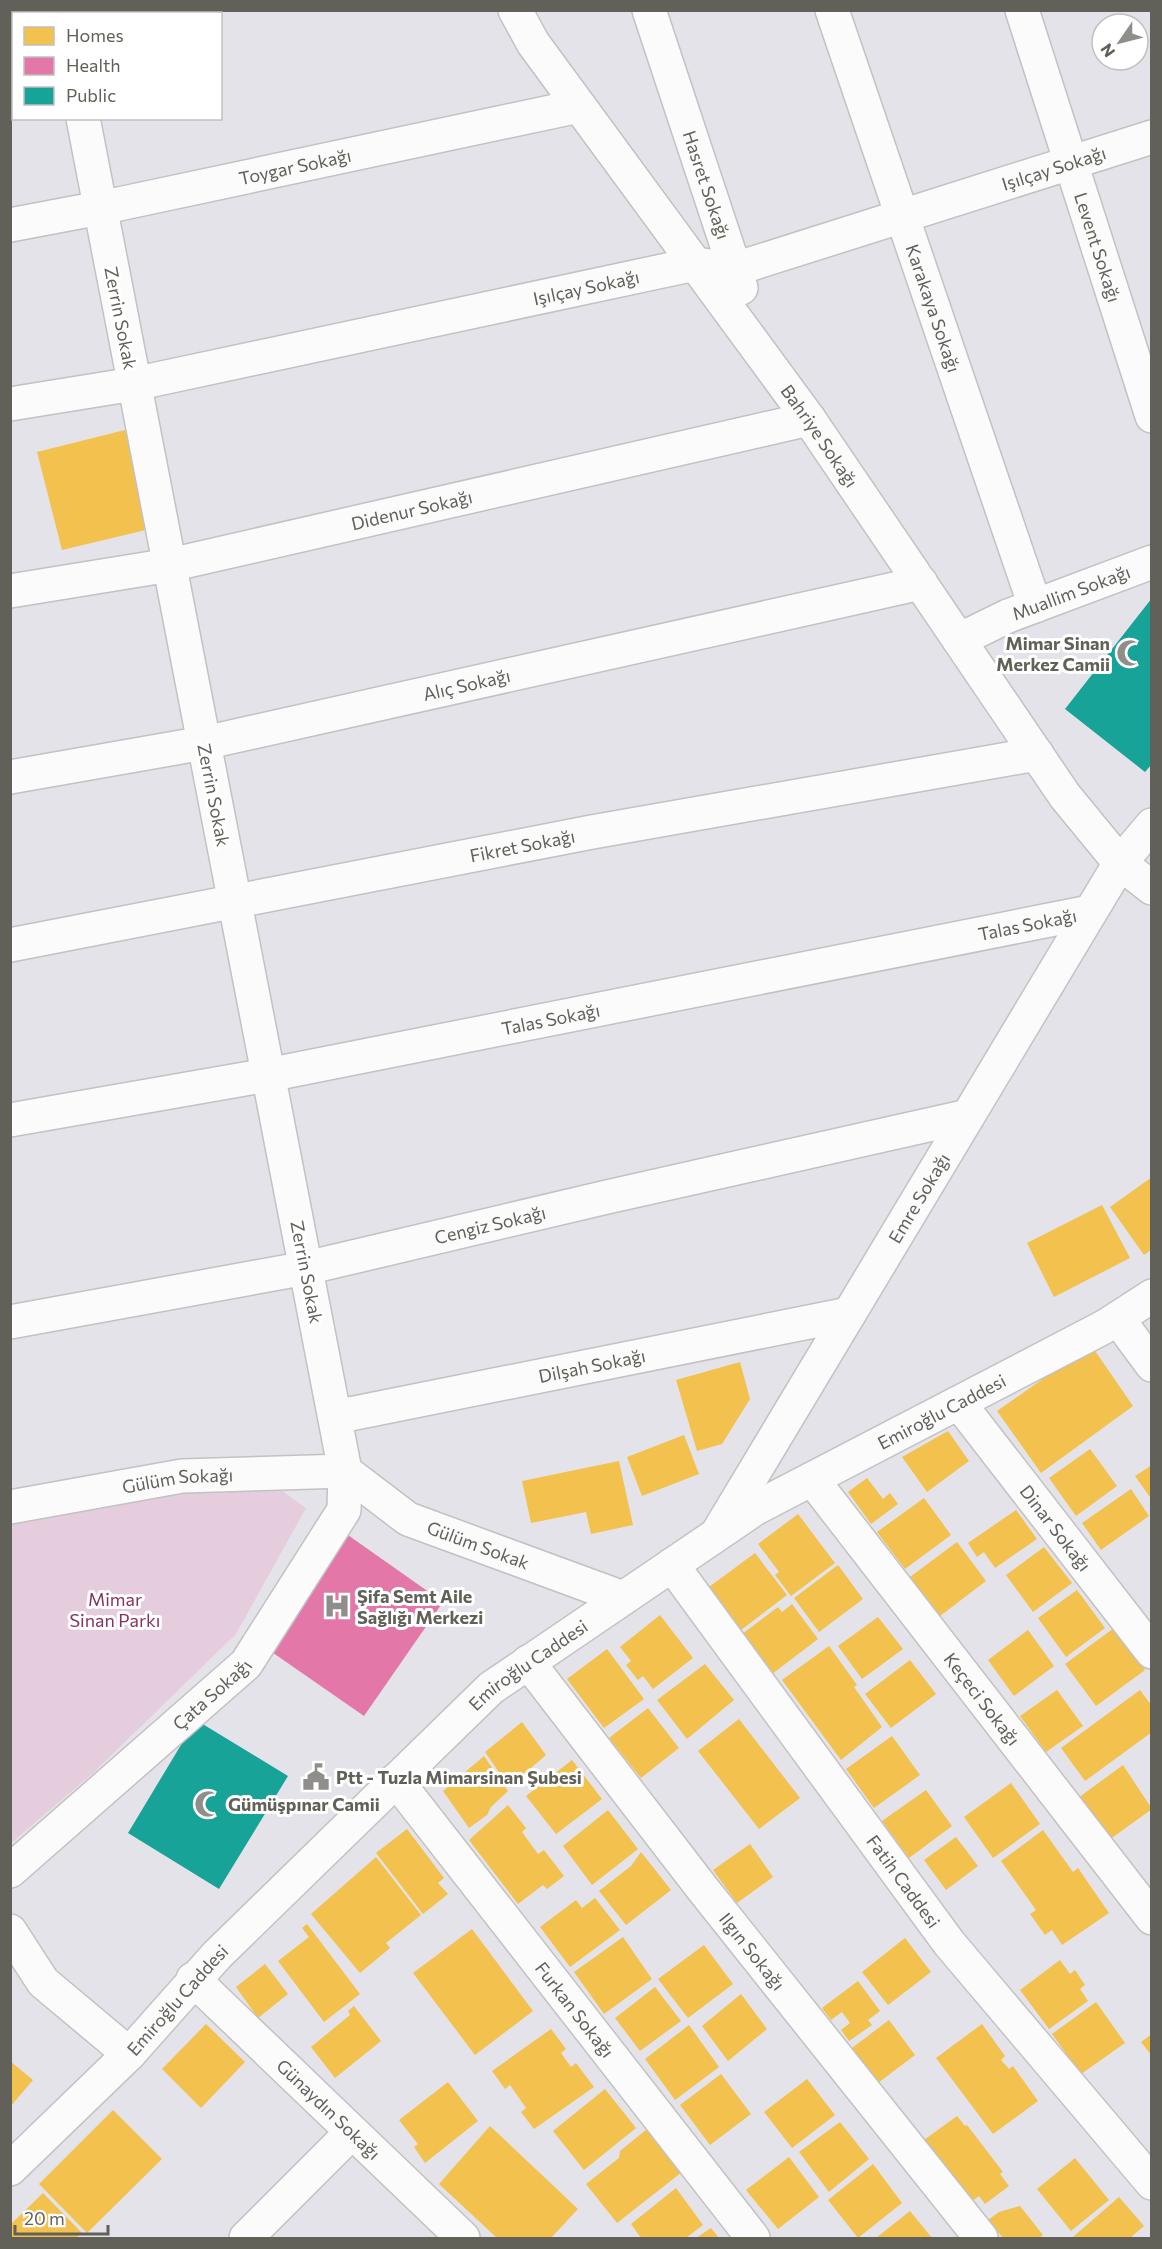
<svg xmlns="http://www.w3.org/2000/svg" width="1162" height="2249" viewBox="0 0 1162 2249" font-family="Commissioner,sans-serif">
<rect width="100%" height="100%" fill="#e4e3e9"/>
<path fill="#e5cddd" d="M199,1488L282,1491L306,1508L236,1634L92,1774L11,1843V1524Z"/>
<path fill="#f2c14e" d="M125,430L150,529L62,550L37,452Z
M1152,1177V1249L1144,1255L1110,1207Z
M1102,1205L1130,1258L1054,1297L1027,1243Z
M1091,1345L1133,1406L1041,1473L997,1411Z
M740,1362L750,1399L722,1444L697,1451L676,1380Z
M948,1431L969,1461L927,1492L902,1457Z
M684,1435L699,1474L642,1496L627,1457Z
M1090,1449L1117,1486L1076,1516L1049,1478Z
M619,1461L633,1525L591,1534L586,1512L531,1523L522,1481Z
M1152,1465V1500L1135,1476Z
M867,1478L883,1499L890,1493L898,1504L871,1524L848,1492Z
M1131,1489L1149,1516L1101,1550L1082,1523Z
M924,1498L951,1535L905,1569L877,1532Z
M1016,1510L1037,1539L995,1568L984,1552L977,1557L968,1543Z
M798,1514L835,1563L791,1596L775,1575L779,1572L758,1544Z
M957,1542L986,1581L940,1616L910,1577Z
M1044,1547L1072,1583L1033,1612L1006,1575Z
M755,1553L787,1595L741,1630L709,1587Z
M838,1565L863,1599L819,1632L794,1598Z
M1077,1590L1105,1628L1066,1657L1038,1618Z
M792,1604L818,1639L772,1674L741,1635L778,1607L782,1612Z
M660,1615L693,1658L653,1689L643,1676L638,1680L626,1665L631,1661L620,1647Z
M878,1617L903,1649L862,1679L838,1646Z
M1114,1628L1145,1670L1096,1706L1065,1664Z
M1028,1630L1054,1666L1014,1696L988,1660Z
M829,1646L857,1685L854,1687L882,1727L841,1760L782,1680Z
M607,1649L644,1699L604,1728L567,1679Z
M910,1660L936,1694L891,1728L865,1694Z
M705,1664L734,1700L687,1739L657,1700Z
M1057,1690L1083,1726L1046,1752L1020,1716Z
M1140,1690L1152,1706V1732L1085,1781L1061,1748Z
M648,1708L679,1748L641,1778L609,1738Z
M739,1719L800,1798L759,1829L698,1751Z
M522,1722L546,1755L509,1787L485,1752Z
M892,1736L920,1775L874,1808L846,1769Z
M484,1756L508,1791L491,1807L487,1815L469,1828L443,1791Z
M572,1760L602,1799L556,1834L526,1796Z
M1123,1765L1152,1809L1109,1840L1078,1798Z
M1011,1783L1040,1824L993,1858L964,1817Z
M926,1790L952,1826L909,1858L882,1821Z
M508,1805L526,1828L522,1832L538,1854L544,1850L564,1876L547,1889L543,1885L518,1904L469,1840Z
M608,1810L638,1849L592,1885L563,1846Z
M407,1829L444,1878L438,1883L448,1894L423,1914L376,1853Z
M1043,1830L1073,1872L1078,1868L1109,1913L1062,1945L1052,1930L1045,1935L1030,1914L1036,1910L1001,1861Z
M956,1837L978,1866L946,1890L924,1860Z
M750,1844L773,1877L737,1903L713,1870Z
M641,1852L671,1890L626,1925L599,1891L631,1866Z
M376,1857L421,1915L386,1943L390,1948L360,1973L311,1914Z
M595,1898L620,1930L570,1967L540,1927L576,1900L582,1908Z
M307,1924L360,1994L324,2022L278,1961L309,1937L302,1928Z
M472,1929L533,2011L475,2055L413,1973Z
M623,1937L652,1979L604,2014L574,1972Z
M905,1938L931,1972L888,2005L862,1972Z
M704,1945L733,1984L688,2018L658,1979Z
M1060,1960L1070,1974L1075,1970L1085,1985L1080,1989L1088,2001L1049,2029L1020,1990Z
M265,1964L288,1994L258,2018L236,1987Z
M858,1981L880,2011L868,2020L872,2025L849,2041L841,2030L850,2023L842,2012L831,2020L822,2008Z
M655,1987L681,2021L640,2051L615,2018Z
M741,1994L767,2029L728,2061L702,2026Z
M1096,2002L1125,2043L1081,2074L1052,2034Z
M354,2006L381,2041L335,2078L311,2047L350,2015L348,2011Z
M889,2020L915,2055L874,2086L848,2051Z
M206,2024L245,2062L201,2108L162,2069Z
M982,2024L1005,2056L1001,2060L1009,2069L1013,2066L1038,2101L993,2134L936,2058Z
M689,2025L719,2067L675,2100L645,2059Z
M551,2029L566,2049L561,2053L571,2067L576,2063L594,2087L534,2129L521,2112L526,2108L510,2085L505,2089L492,2071Z
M1152,2034V2056L1141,2042Z
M10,2061L33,2080L10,2107Z
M721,2074L751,2114L710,2145L680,2105Z
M807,2079L835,2115L792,2148L764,2112Z
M448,2082L478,2121L425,2163L414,2147L418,2144L399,2120Z
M605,2089L636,2128L584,2170L553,2131Z
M113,2110L162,2159L87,2233L39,2184Z
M957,2116L965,2126L967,2125L1003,2172L1000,2174L1009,2186L985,2204L979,2196L971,2202L924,2140Z
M840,2122L869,2159L829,2192L799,2152Z
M490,2126L578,2209L551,2238H497L439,2184Z
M647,2129L682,2172L617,2223L586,2184L619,2158L620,2151Z
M789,2157L819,2197L778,2229L746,2190Z
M1075,2158L1109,2200L1071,2231L1037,2189Z
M873,2164L902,2203L858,2238L828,2200Z
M676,2188L703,2225L686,2238H641L631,2224Z
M43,2193L82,2233L76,2238H10V2225Z
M1119,2197L1144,2226L1130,2238H1075L1073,2237Z
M1020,2206L1043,2235L1039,2238H1003L988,2220L999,2212Z
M910,2211L932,2238H876Z
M711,2228L719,2238H696Z"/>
<path fill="#e377a8" d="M345,1533L443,1602L364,1716L266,1648Z"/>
<path fill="#17a398" d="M1152,598V764L1145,772L1065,709Z
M196,1720L288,1776L219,1889L128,1833Z"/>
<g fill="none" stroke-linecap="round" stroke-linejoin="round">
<defs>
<g id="street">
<path d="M60,10L61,14"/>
<path id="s1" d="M515,10L533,43L809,419L1065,796L1120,863L1152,888"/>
<path id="s2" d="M649,10L741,288"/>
<path id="s3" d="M832,10L1035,606"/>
<path id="s4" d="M1022,10L1152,416"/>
<path d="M136,14L152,10"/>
<path d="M10,36L14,35"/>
<path id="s5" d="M10,225L100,208L579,106"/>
<path id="s6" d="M10,404L134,384L695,264L735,269L1152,137"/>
<path id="s7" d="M10,591L170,565L809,419"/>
<path id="s8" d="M959,640L1008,616L1152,562"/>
<path id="s9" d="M10,777L204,743L921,583"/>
<path id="s10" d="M10,945L592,832L1037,754"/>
<path id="s11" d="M10,1120L268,1075L1090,912"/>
<path id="s12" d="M10,1322L306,1268L607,1197L968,1116"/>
<path id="s13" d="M959,1403L1152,1652"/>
<path id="s14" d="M335,1417L849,1314"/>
<path id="s15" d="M345,1471L408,1519L623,1598"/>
<path id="s16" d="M812,1479L1152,1918"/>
<path id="s17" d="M10,1507L182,1476L345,1471"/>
<path id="s18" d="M717,1534L1120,863L1152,825"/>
<path id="s19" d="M528,1662L702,1888L981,2238"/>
<path id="s20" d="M396,1780L753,2238"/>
<path id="s21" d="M10,1871L246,1664L344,1510L345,1471L83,118"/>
<path d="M10,1931L43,1982L129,2054"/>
<path id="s22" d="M193,1979L463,2238"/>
<path d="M246,2238L352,2132"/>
</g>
<g id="secondary">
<path d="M1118,1319L1152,1365"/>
<path id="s23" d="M672,1565L949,1943L1152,2183"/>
<path id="s24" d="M10,2169L129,2054L217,1955L491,1688L756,1508L1104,1327L1152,1296"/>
</g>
</defs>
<use href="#street" stroke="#c2c2c1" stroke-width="36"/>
<use href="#secondary" stroke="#c4c3c3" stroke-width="36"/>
<use href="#street" stroke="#fbfbfc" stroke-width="33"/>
<use href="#secondary" stroke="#fbfbfc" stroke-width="33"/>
</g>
<defs>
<symbol id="mosque-bare" viewBox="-9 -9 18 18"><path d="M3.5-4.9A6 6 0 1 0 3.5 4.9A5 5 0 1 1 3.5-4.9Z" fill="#8f8e8b" stroke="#fff" stroke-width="2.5" paint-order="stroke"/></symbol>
<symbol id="hospital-bare" viewBox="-9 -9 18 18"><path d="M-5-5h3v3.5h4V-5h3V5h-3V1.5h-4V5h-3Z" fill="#8f8e8b" stroke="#fff" stroke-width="2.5" paint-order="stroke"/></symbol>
<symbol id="civic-bare" viewBox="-9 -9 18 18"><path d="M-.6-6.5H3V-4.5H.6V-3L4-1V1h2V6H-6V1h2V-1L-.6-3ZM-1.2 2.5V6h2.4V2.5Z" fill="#8f8e8b" stroke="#fff" stroke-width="2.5" paint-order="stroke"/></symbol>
</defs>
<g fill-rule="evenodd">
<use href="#mosque-bare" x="1111" y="634" width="38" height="38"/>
<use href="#hospital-bare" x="318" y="1587" width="38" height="38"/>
<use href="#civic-bare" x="297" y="1758" width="38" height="38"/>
<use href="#mosque-bare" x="189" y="1785" width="38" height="38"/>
</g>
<g text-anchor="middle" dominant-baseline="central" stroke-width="6" stroke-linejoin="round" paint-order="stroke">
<g font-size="18" fill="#616159" stroke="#fff">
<text stroke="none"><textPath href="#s5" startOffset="291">Toygar Sokağı</textPath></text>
<text stroke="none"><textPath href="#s6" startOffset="1074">Işılçay Sokağı</textPath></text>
<text stroke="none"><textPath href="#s2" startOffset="184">Hasret Sokağı</textPath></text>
<text stroke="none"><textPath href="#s4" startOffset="249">Levent Sokağı</textPath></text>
<text stroke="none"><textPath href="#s6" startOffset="588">Işılçay Sokağı</textPath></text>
<text stroke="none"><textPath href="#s3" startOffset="315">Karakaya Sokağı</textPath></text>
<text transform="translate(121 318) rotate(79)">Zerrin Sokak</text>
<text stroke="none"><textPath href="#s1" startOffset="524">Bahriye Sokağı</textPath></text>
<text stroke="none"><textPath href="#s7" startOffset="410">Didenur Sokağı</textPath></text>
<text stroke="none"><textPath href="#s8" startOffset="122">Muallim Sokağı</textPath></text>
<text stroke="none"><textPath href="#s9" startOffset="466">Alıç Sokağı</textPath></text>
<text transform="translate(214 795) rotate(79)">Zerrin Sokak</text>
<text stroke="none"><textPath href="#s10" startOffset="522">Fikret Sokağı</textPath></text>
<text stroke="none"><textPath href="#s11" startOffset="1036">Talas Sokağı</textPath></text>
<text stroke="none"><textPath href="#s11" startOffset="550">Talas Sokağı</textPath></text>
<text stroke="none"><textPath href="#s18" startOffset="392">Emre Sokağı</textPath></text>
<text stroke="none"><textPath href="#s12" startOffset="490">Cengiz Sokağı</textPath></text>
<text transform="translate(307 1272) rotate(79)">Zerrin Sokak</text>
<text stroke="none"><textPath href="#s14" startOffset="262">Dilşah Sokağı</textPath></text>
<text stroke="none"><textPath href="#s24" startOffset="1210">Emiroğlu Caddesi</textPath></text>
<text stroke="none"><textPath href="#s17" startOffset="170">Gülüm Sokağı</textPath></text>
<text stroke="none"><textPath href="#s13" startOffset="158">Dinar Sokağı</textPath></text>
<text stroke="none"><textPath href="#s15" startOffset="154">Gülüm Sokak</textPath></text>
<text stroke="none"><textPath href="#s24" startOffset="724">Emiroğlu Caddesi</textPath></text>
<text stroke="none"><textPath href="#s21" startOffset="268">Çata Sokağı</textPath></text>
<text stroke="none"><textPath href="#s16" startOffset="278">Keçeci Sokağı</textPath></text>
<text stroke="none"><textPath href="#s23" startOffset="392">Fatih Caddesi</textPath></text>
<text stroke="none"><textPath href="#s19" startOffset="366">Ilgın Sokağı</textPath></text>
<text stroke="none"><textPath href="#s24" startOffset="238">Emiroğlu Caddesi</textPath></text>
<text stroke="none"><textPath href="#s20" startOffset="291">Furkan Sokağı</textPath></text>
<text stroke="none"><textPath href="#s22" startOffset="188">Günaydın Sokağı</textPath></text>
</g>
<g font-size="18" font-weight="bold" fill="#616159" stroke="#fff" text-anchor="start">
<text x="1110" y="643" text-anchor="end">Mimar Sinan<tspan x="1110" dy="21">Merkez Camii</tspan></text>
<text x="357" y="1596">Şifa Semt Aile<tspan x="357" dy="21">Sağlığı Merkezi</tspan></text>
<text x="336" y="1777">Ptt - Tuzla Mimarsinan Şubesi</text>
<text x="228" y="1804">Gümüşpınar Camii</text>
</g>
<g font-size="18" fill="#863361" stroke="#fff">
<text x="115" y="1599">Mimar<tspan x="115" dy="21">Sinan Parkı</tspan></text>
</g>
</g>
<rect width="1162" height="2249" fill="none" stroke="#616159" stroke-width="24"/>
<rect x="12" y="12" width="210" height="108" fill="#ffffff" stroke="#c0c0bd" stroke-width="1.5"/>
<rect x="24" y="27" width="30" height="18" fill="#f2c14e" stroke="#c0c0bd" stroke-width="1.5"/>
<text x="66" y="42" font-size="18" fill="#616159">Homes</text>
<rect x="24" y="57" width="30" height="18" fill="#e377a8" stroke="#c0c0bd" stroke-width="1.5"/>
<text x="66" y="72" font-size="18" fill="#616159">Health</text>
<rect x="24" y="87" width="30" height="18" fill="#17a398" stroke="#c0c0bd" stroke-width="1.5"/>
<text x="66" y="102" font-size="18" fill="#616159">Public</text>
<g transform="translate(1120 42) rotate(235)"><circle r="28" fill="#ffffff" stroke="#c0c0bd" stroke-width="1.5"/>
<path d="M0-4.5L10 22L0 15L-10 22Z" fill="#8f8e8b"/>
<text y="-9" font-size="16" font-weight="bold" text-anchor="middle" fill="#616159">N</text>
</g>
<path d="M15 2225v9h93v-9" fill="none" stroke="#616159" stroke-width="3"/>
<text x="24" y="2225" font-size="18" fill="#616159" stroke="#ffffff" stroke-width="4.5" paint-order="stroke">20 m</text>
</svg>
